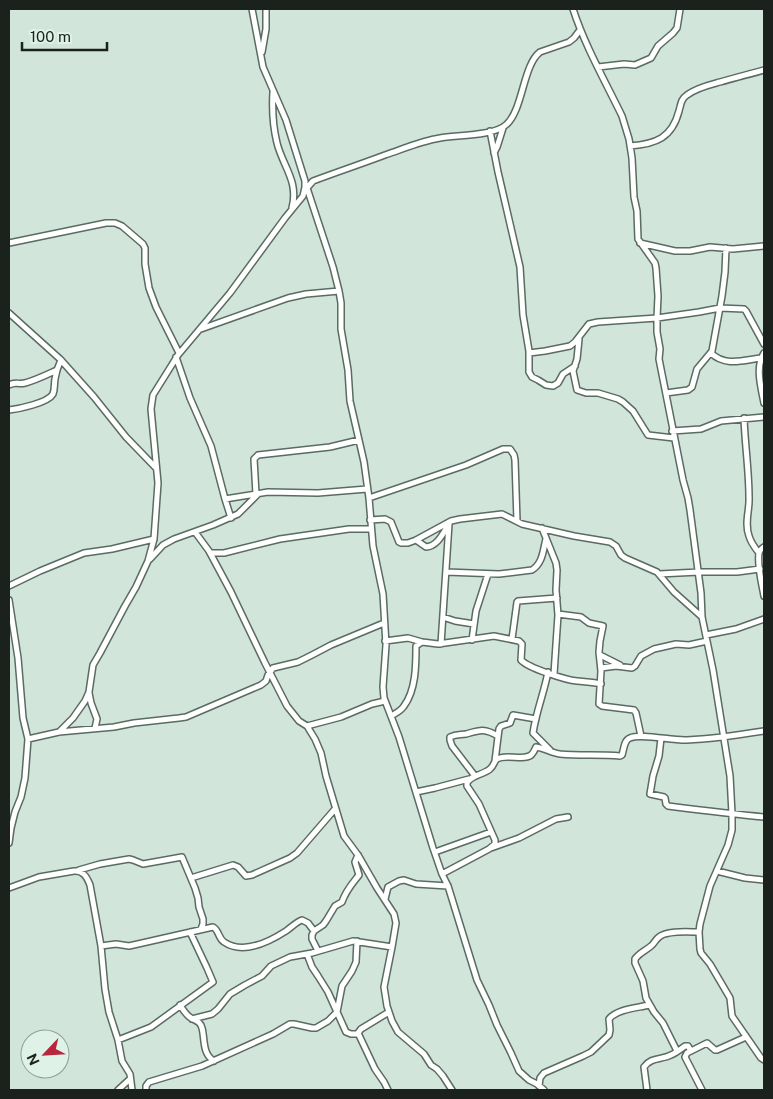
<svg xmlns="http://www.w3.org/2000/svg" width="773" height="1099" viewBox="0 0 773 1099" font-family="'Public Sans',sans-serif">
<rect width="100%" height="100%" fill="#d2e5da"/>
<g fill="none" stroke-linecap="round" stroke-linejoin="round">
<defs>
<path id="street" d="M573,9C585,46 605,81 622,116L629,139L632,158L634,197L637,211L638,239L655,263L656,268L658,296L657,318V332L660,349L659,359L683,480L688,498L690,510L701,593L702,617L713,670L730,776L732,814V830L728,845L710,886L700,924L699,932L700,949L701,953L710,964L730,998L732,1016L761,1058L764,1060
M262,52L266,29V9
M598,67L624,64L635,65L651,58L658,46L673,33L677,28L680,9
M273,92C272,109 273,127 277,143C283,167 299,181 292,208
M490,131L498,172L520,267L523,315L529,351V372L532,377L538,380L546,385L553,386L558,383L563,374L575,366
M630,146C656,144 672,138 679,111C681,104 681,99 687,95C696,88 709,85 720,82C734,78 749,74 764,70
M494,153L497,147L503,128
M307,188L333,267L339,291L341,303V329L348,370L350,401L364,462L369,498L373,546L383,594L386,645L383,687L384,698L399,737L433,848L442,874L448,886L477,980L489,1005L497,1025L511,1053L519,1071L529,1080L537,1084L544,1090
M306,189L313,181C337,172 361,164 385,155C403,149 421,141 440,138C457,135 495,136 507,124C523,109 523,65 540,52L569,42L574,38L580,30
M9,243L106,223H115L122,226L143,244L145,248V264L149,288L156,307L179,353
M640,243L675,251H690L710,247L733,249L764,246
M9,313L60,359L94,397L126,437L156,468
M201,329L288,298L306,294L339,291
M579,339L577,359L573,371L577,390L586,393H598L618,399L623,402L633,411L648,435L674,438
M529,353L545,351L570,346L575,342L589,324L598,322L657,318L699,312L720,308L744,309L746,311L764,344
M711,353C725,367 744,360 761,358
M764,353C755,367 761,387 764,403
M176,357L190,398L211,446L225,499L231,518
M9,385C17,381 17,385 25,383C36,380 46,375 57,370
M666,393L688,390L692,387L697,369L712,351L722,296L725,272L726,248
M9,410C18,409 48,403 53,394C55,389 54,384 55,379C56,372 58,366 61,360
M744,418C745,445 749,471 749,497C750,510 744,522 749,536C751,543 755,548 759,553
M672,431L701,429L721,421L764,417
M256,494L254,459L258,455L330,447L359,440
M369,498L466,465L496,452L503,449H510L514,455L515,460L517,521
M225,499L268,492L318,493L367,489
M370,520L385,519L391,522L399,542L401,543H408L416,540L451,521L460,519L502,514L522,524L574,536L610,542L616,546L621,555L625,558L657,572L674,592L702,617
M542,528L556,563L557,570L556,590L558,615L554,674
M195,532L209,551L231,592L265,663L287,706L299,721L307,726L315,739L321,753L326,776L344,836L358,855L377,888L394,914L396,923L392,947L384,987L387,1006L392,1021L398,1032L424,1054L431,1065L437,1069L443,1076L452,1090
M416,540L426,547C438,546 443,533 449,524
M764,547C761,549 760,549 759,553C757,566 762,584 764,596
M210,553H224L280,539L349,529H371
M150,559L163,545L174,539L213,525L238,514L258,494
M446,572L499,574L532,570C543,563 543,550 546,539
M659,574L699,572H737L760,569
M9,586L40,571L84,553L112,549L154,539
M9,600L18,658L23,718L28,739L25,778L21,797L15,812L11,828L9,843
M558,614L581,617L589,623L603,626L600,641L599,652L601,671L599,704L602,706L634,710L636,713L641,736
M443,617L455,621L474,624
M706,635L736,629L764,619
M512,639L517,602L518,601L557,598
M472,640L476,611L488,574
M385,641L408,638L422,642
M441,644L449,524
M600,655L620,665
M601,668L616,666L632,668L635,666L641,656L654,649L676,644L689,645L707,641
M548,672C544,693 536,712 533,733L550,750
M89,693L91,703L97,719L95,728
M391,716C396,713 401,711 404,706C416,690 416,665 416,646L422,642L438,644L494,636L519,641L522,644L521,660C528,668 566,680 577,681C585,682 593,682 601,684
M307,726L341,717L372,704L385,701
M59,732L73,718L85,701L89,692L93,665L100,653L125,606L136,587L148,561L154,539L158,483L151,409L153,395L178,355L230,293L285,218L303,196L305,187V181L286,120L263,67L252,9
M661,738L659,756L653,776L650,794L664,797L665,798L666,804L668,806C700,810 732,814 764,817
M28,739L59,732L114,727L134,723L179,718L186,717L261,685L266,681L268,675L273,668L298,662L312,655L331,645L384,623
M495,761L499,729L501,726L510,723L513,715L536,719
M475,776L452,746L450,740V737C456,734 460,735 466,734C480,730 484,728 498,736
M416,792L435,788L469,779
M491,848L519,838L556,819L568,817
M435,852L491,832
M79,870L100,864L129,859L133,860L143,864L182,857L195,888L198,898L199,907L203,919V924L201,929
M717,871L745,878L764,880
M442,874L489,849L495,844V840L479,804L467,786V783C471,775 483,775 490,769C494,766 494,761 497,759C506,753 526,762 532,754C534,752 535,749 536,747C544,748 552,753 560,754C580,756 600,754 620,756L622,755C624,749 624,740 630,738C641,733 673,741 687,740C713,739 739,735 764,731
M191,878L233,865L238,867L246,876L252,875L290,858L297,853L335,809
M9,888L39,877L74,871C83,870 87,877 90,885L101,946L105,989L109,1012L118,1040L122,1061L130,1074L132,1090
M385,899L388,887L399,881L404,880L416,884L448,886
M101,946L116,944L129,946L213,927C219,930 218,938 224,942C243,955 269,942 286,931C292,927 296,922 302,920L308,923L314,931
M318,951L312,939V935L314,931L323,925L326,921L335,906L342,902C346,890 352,884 359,875L355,862L358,855
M307,954L312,967L318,976L328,992L346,1032L351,1034H358
M180,1005C183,1010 186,1015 191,1018C196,1021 200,1021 202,1028C205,1039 202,1054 214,1061
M192,1019L212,1014L218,1009L230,994L245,985L262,976L271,966L290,957L312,953L353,941L392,947
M118,1040L151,1027L213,982L207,968L190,932
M677,1051L663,1023L654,1012L646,998L643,981L635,963V959C639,953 645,951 651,946C654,944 655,940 659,937C667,930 689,932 699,932
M539,1086L540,1078L544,1073L583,1056L591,1052L609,1035L610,1030L609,1019C617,1009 637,1008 649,1005
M118,1090L130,1079
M146,1090V1086L149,1082L202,1066L273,1034L290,1024H294L312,1028H316L328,1021L337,1012L342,986L352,971L356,962L357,941
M388,1090L384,1082L375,1069L358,1033L361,1029L389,1012
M647,1090L644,1067C651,1057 661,1060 671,1055C676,1053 681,1049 685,1046H688L691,1051
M702,1090L685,1057L687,1053L707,1043L715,1050H717L746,1037"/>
</defs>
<use href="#street" stroke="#5a6b62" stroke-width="8"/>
<use href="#street" stroke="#fff" stroke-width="5"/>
</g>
<rect width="773" height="1099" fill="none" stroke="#1b221e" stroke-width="20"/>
<g transform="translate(45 1054) rotate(245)"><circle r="24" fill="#dff2e8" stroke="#919f97"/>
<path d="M0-4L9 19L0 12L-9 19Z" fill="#b8263e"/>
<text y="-8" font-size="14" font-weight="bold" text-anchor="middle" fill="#1b221e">N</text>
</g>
<path d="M22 42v8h85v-8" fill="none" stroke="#1b221e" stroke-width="2.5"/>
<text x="30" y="42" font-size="15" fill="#1b221e" stroke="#dff2e8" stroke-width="4" paint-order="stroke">100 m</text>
</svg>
